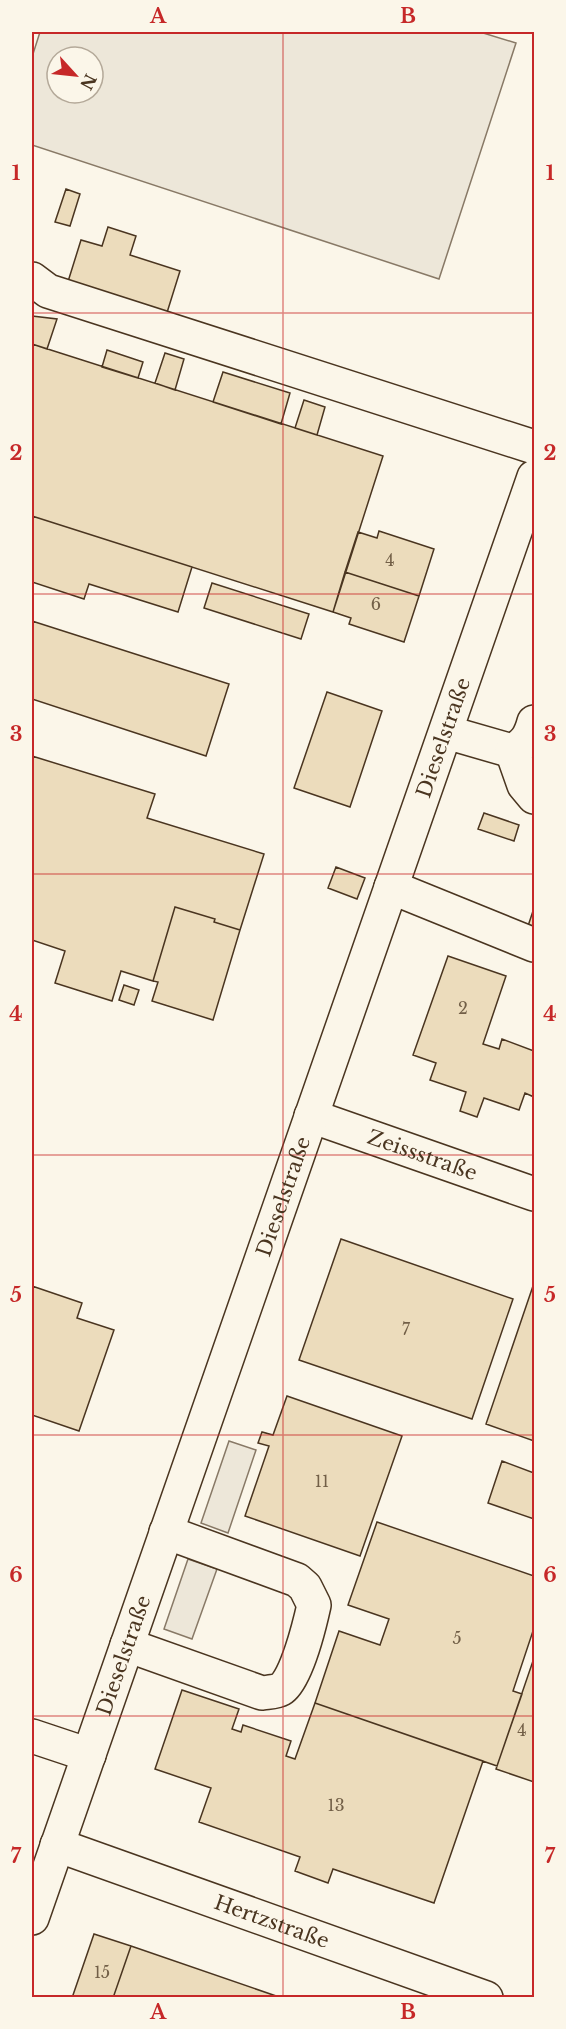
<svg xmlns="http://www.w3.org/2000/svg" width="566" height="2029" viewBox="0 0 566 2029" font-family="'Libre Baskerville',serif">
<rect width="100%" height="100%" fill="#fbf6e9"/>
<path fill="#ede7d9" stroke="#887966" stroke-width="1.5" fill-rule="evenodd" d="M40,32H480L516,43L439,279L32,145V57ZM57,57H93V93H57Z
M229,1441L256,1450L228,1533L201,1523Z
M188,1559L217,1569L192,1639L164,1629Z"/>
<path fill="#ecdcbc" stroke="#4a3520" stroke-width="1.5" d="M66,189L80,194L70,226L55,222Z
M108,227L136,236L130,255L180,271L165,319L66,288L81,240L102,246Z
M32,316L57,319L47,349L32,344Z
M32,344L383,456L333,612L32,516Z
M107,350L143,362L138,378L102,367Z
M165,353L184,359L175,390L155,383Z
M223,372L290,393L281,424L213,402Z
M304,400L325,407L317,435L295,428Z
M32,516L192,567L178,612L89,584L84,599L32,582Z
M379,531L434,549L419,596L345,572L358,532L377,538Z
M345,572L419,596L404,642L349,624L351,618L333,612Z
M212,583L309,614L301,639L204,608Z
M32,621L229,684L206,756L32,699Z
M327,692L382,711L350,807L294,788Z
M32,756L155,794L147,818L264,854L240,930L214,922L215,919L175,907L153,981L121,971L112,1001L55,983L65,951L32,940Z
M484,813L519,825L514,841L478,829Z
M336,867L365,878L357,899L328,888Z
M175,907L215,919L214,922L240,930L213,1020L152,1001L158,982L153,981Z
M534,908V935L526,932Z
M448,956L506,976L483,1044L499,1049L502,1039L534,1051V1097L525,1093L519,1110L484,1098L477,1117L460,1111L466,1092L430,1080L436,1063L413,1055Z
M124,985L139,990L134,1005L119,1000Z
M341,1239L513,1299L472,1419L299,1360Z
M534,1283V1441L486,1424Z
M32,1286L82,1303L77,1318L114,1330L79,1431L32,1415Z
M287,1396L402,1436L360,1556L245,1516L269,1446L258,1443L262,1432L273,1435Z
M502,1461L534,1473V1519L488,1503Z
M377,1522L534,1576V1628L513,1691L522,1694L497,1766L315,1703L339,1631L380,1645L389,1619L348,1605Z
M534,1658V1782L496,1769Z
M182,1690L239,1709L232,1729L241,1732L243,1725L291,1741L286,1756L295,1759L315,1703L483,1761L434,1903L333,1869L328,1883L295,1871L300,1857L199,1822L211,1788L155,1769Z
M94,1934L131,1946L113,1998H72Z
M131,1946L282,1998H113Z"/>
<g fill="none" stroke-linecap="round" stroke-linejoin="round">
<defs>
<g id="minor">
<path d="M32,279L48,291L534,447"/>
<path d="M446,732L512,751C525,744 530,737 534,722"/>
<path d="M512,751L524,785L534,797"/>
<path d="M391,887L534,945"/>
<path id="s1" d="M311,1116L534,1194"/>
<path d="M127,1645L262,1693C268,1692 276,1692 281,1689C296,1681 310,1623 314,1605L305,1587L297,1580L166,1532"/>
<path d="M32,1736L89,1755"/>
<path id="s2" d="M57,1845L486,1998"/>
<path id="s3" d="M32,1918L534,477"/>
</g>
</defs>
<use href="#minor" stroke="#4a3520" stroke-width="36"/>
<use href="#minor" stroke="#fbf6e9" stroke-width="33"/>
</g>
<path fill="none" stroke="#c62828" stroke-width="1.5" stroke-opacity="0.55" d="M283,32V1998M32,313H534M32,594H534M32,874H534M32,1155H534M32,1435H534M32,1716H534"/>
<g text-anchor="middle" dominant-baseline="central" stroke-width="4.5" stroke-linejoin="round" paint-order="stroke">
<g font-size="16" fill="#725f47">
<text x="390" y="560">4</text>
<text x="376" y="604">6</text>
<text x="463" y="1008">2</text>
<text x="406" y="1329">7</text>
<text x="322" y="1481">11</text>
<text x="457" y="1638">5</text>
<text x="522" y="1730">4</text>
<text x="336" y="1805">13</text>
<text x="102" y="1972">15</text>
</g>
<g font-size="20" fill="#4a3520" stroke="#fbf6e9">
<text stroke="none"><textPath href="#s3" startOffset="1250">Dieselstraße</textPath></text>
<text stroke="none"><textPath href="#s1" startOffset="118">Zeissstraße</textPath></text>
<text stroke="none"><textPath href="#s3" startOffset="764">Dieselstraße</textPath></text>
<text stroke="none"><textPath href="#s3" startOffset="278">Dieselstraße</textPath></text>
<text stroke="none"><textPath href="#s2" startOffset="228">Hertzstraße</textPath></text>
</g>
</g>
<rect width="566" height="2029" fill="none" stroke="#fbf6e9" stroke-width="66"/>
<g transform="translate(75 75) rotate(117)"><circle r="28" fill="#fbf6e9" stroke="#b4a999" stroke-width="1.5"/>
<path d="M0-4.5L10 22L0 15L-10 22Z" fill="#c62828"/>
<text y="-9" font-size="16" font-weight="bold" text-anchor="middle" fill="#4a3520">N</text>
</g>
<rect x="33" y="33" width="500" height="1963" fill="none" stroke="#c62828" stroke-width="2"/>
<g font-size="20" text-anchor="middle" font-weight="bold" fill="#c62828">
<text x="158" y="23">A</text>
<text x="408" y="23">B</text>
<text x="16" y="180">1</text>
<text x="550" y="180">1</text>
<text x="16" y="460">2</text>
<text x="550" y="460">2</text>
<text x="16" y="741">3</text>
<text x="550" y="741">3</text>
<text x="16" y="1021">4</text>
<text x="550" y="1021">4</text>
<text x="16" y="1302">5</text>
<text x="550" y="1302">5</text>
<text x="16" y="1582">6</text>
<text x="550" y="1582">6</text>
<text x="16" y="1863">7</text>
<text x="550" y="1863">7</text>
<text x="158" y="2019">A</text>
<text x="408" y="2019">B</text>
</g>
</svg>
